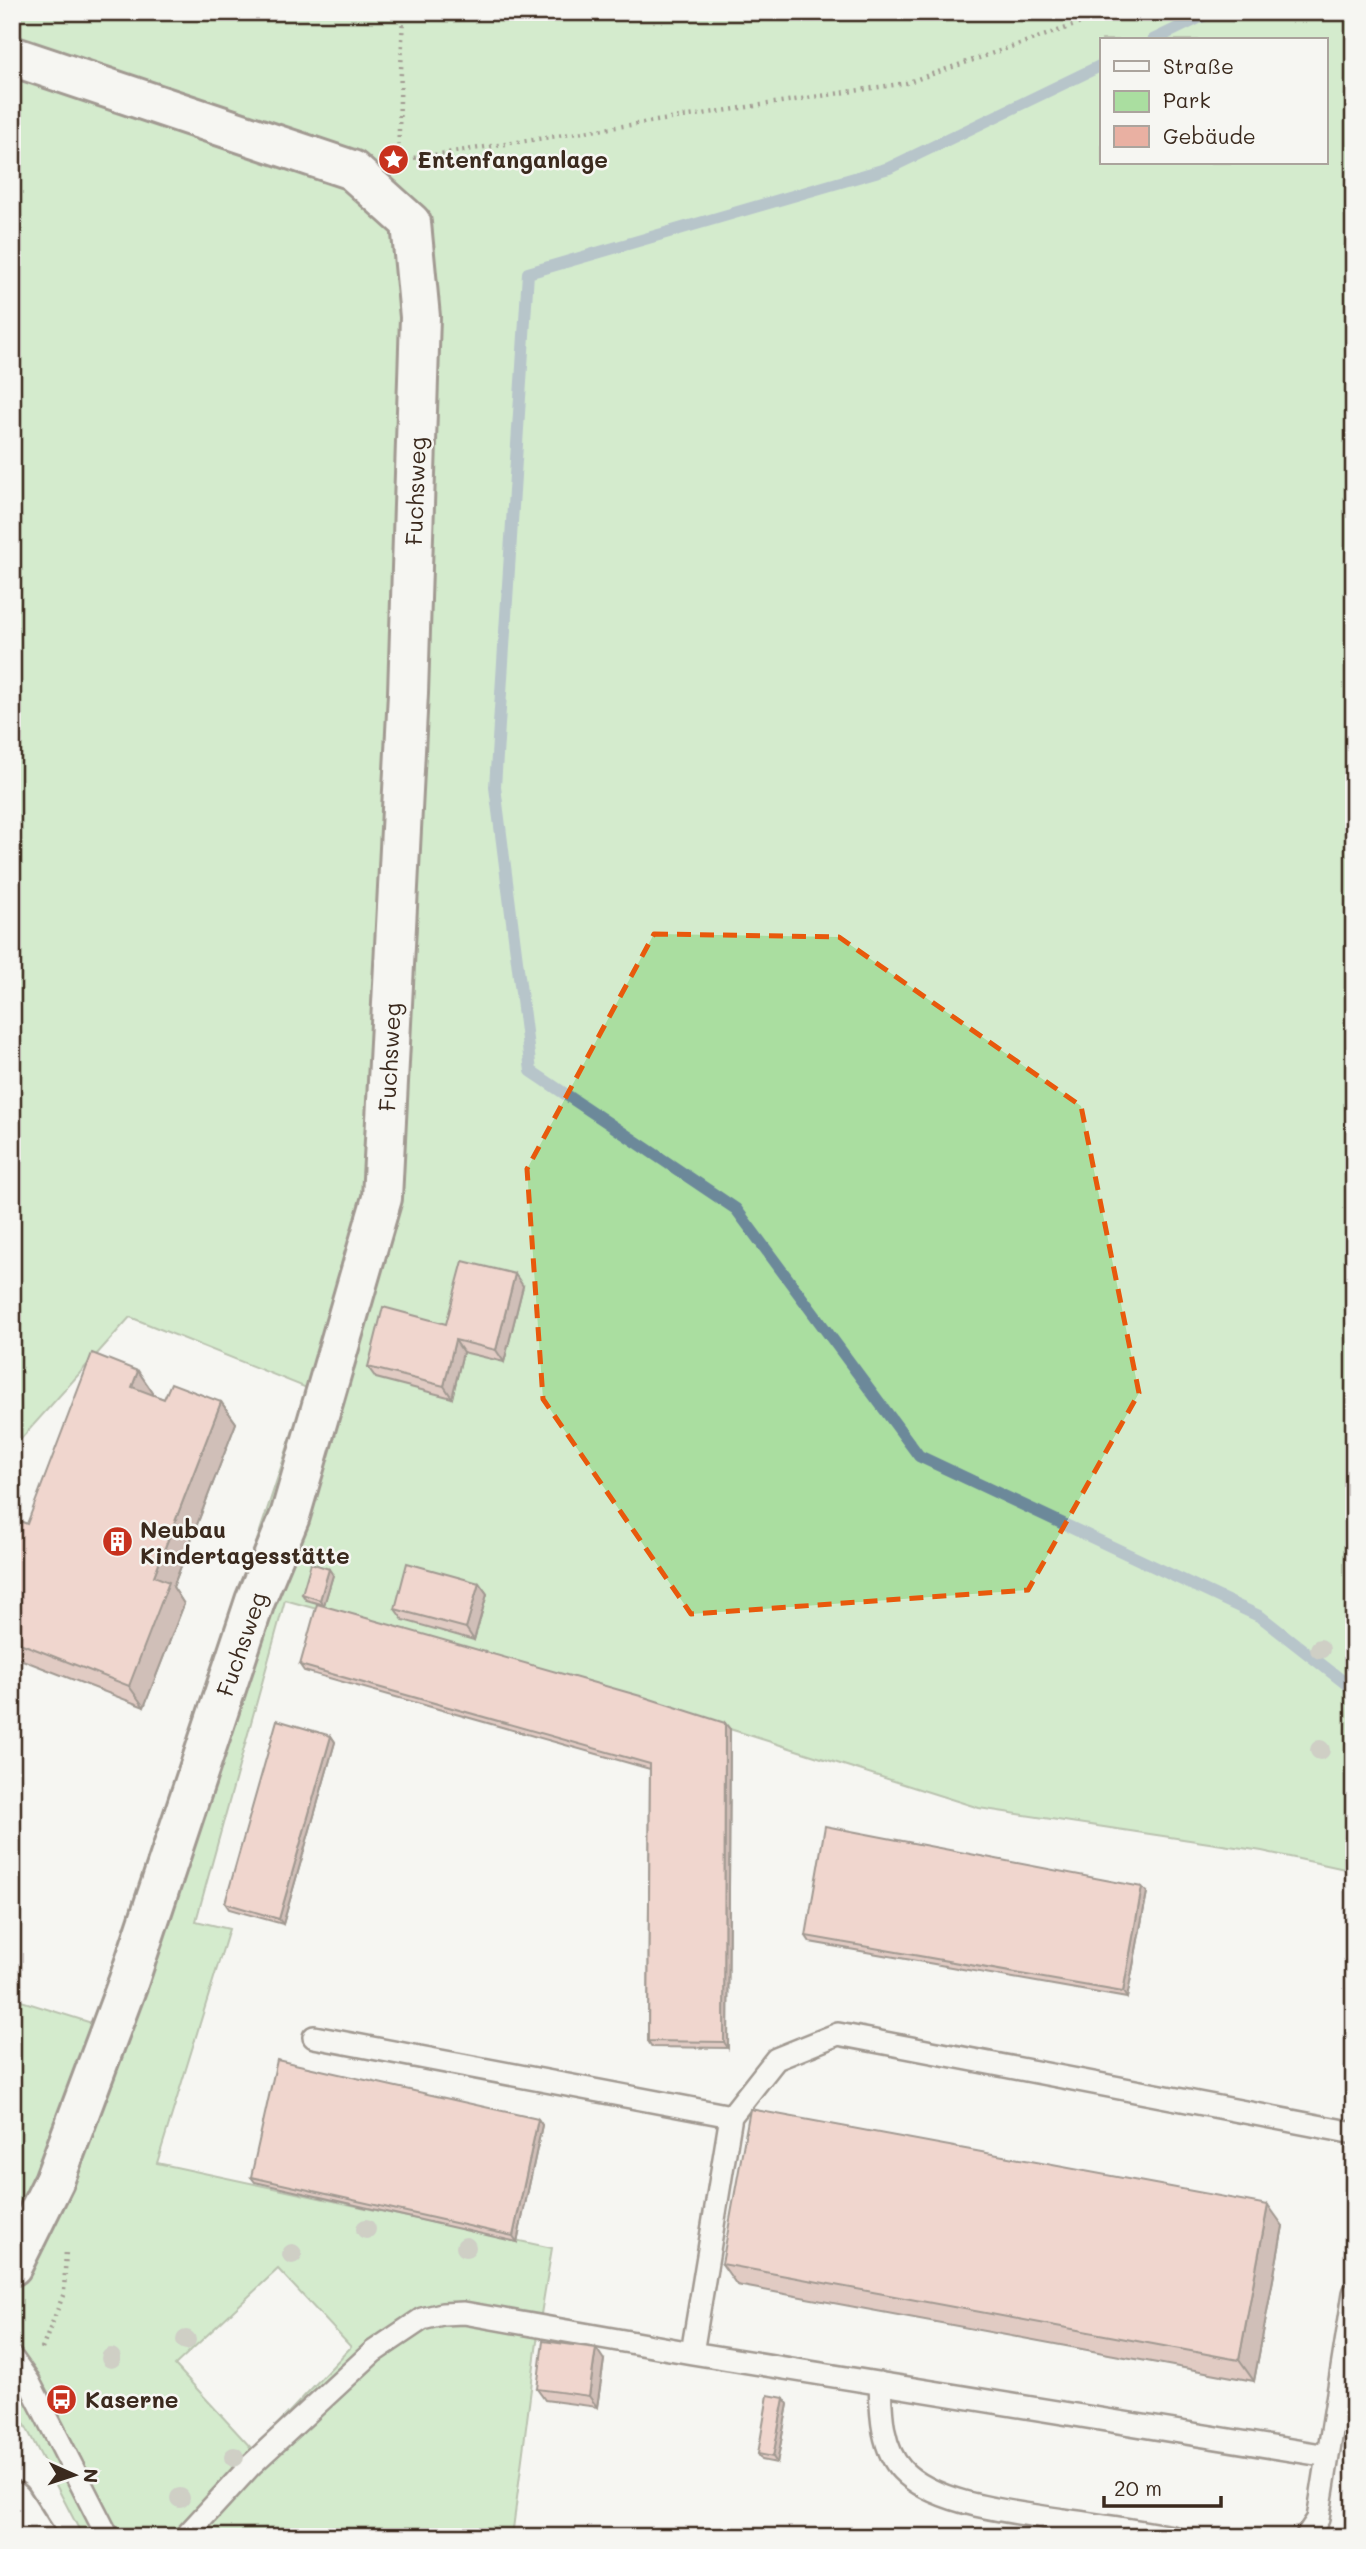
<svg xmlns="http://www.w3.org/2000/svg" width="1366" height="2549" viewBox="0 0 1366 2549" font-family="Mali,sans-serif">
<rect width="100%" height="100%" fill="#f6f6f2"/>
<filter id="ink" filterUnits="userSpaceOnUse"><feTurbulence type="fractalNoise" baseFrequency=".0143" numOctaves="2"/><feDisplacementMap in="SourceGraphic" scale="14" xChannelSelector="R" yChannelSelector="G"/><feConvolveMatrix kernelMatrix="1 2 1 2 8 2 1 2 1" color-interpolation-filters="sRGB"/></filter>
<g filter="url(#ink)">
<path fill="#aadea0" stroke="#72845f" stroke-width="2" fill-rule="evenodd" d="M12,12H1354V1871L1262,1851L979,1808L648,1703L285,1600L196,1921L229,1929L157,2163L552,2248L539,2326L512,2537H83L12,2400V1998L98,2025L307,1388L130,1317L12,1449ZM1102,40H1326V163H1102ZM278,2269L351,2347L253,2450L175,2365Z"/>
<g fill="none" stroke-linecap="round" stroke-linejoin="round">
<path stroke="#6c899a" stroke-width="12" d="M1153,40L1211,12
M1102,65L889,168L528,273L495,787L531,1071L736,1209L919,1456L1261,1617L1354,1690"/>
<defs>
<path id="lane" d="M314,2037L731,2116
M692,2353L731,2116L776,2059L838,2034L1354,2133
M12,2358L29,2382L108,2537
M880,2383C881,2411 881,2448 902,2470C936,2506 1016,2512 1063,2520C1100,2525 1136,2531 1173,2537
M185,2537L252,2464L373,2352L422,2319L442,2314L464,2313L692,2353L1328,2456L1354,2293
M1306,2537L1318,2519L1328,2456"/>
<path id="street" d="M12,56L352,170L411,223L420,317L408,693L382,1198L290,1516L255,1601L129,1980L54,2181L12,2266"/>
<path id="secondary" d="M12,2501L35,2537"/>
</defs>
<use href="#lane" stroke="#3b2a1e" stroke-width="26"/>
<use href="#street" stroke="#3b2a1e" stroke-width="44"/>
<use href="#secondary" stroke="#3b2a1e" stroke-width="44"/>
<path stroke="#3b2a1e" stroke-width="4.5" stroke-dasharray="2 5" stroke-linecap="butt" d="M398,159L403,12
M400,160L906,83L1113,12
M42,2349L64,2293L66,2250"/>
<use href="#lane" stroke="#f6f6f2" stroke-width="21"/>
<use href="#street" stroke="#f6f6f2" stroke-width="38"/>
<use href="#secondary" stroke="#f6f6f2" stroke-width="38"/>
</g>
<g fill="#9f9f8f">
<circle cx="1320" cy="1649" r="10"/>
<circle cx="1320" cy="1750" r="10"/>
<circle cx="366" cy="2229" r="10"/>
<circle cx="466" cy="2247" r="10"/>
<circle cx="292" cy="2254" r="10"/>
<circle cx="186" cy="2340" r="10"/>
<circle cx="111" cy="2358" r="10"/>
<circle cx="234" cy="2457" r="10"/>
<circle cx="180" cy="2498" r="10"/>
</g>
<path fill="#c8978b" stroke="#3b2a1e" stroke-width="2" d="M523,1286L504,1362L463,1352L452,1398L376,1378L368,1367L446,1324Z
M138,1371L153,1393V1395L164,1399L221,1402L236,1423L173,1587L184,1604L144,1707L12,1656V1518L27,1524Z
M333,1575L324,1605L306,1600L302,1594Z
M479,1583L487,1594L474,1640L403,1620L395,1609Z
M300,1665L730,1729L728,2048L652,2047L648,2041L650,1769L304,1671Z
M331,1736L335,1742L283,1924L229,1909L225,1903Z
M1147,1892L1127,1998L810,1942L806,1936Z
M538,2119L542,2125L517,2242L255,2182L251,2177Z
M1283,2226L1254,2381L737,2285L722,2264Z
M604,2360L597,2407L545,2400L537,2389Z
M788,2404L777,2463L762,2460L758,2454Z"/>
<path fill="#a37b71" stroke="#3b2a1e" stroke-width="2" d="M515,1274L523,1286L504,1362L496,1350Z
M455,1340L463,1352L452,1398L444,1386Z
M138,1371L153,1393L147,1408L132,1387Z
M221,1402L236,1423L173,1587L184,1604L144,1707L129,1686L154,1576Z
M329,1569L333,1575L324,1605L320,1600Z
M479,1583L487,1594L474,1640L466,1628Z
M725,1723L730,1729L728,2048L724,2042Z
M331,1736L335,1742L283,1924L279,1919Z
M1142,1887L1147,1892L1127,1998L1123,1992Z
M538,2119L542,2125L517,2242L513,2236Z
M1268,2205L1283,2226L1254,2381L1239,2360Z
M596,2348L604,2360L597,2407L589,2396Z
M784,2398L788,2404L777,2463L773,2457Z"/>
<path fill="#e9b0a2" stroke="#3b2a1e" stroke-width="2" d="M463,1261L515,1274L496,1350L455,1340L444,1386L368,1367L383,1307L446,1324Z
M92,1353L138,1371L132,1387L164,1399L171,1383L221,1402L154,1576L169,1582L129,1686L12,1640V1518L27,1524Z
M311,1563L329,1569L320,1600L302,1594Z
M407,1563L479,1583L466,1628L395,1609Z
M317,1604L644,1697L725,1723L724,2042L648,2041L650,1764L300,1665Z
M277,1720L331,1736L279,1919L225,1903Z
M825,1826L1142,1887L1123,1992L806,1936Z
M277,2060L538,2119L513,2236L251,2177Z
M750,2109L1268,2205L1239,2360L722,2264Z
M543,2341L596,2348L589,2396L537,2389Z
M768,2395L784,2398L773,2457L758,2454Z"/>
</g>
<path d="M0 0H1366V2549H0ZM654,934L839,937L1081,1106L1139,1393L1028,1590L691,1614L543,1399L527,1169Z" fill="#f6f6f2" fill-opacity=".55" fill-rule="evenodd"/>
<path fill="none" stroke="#e8590c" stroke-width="5" stroke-dasharray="14 9" stroke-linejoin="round" d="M654,934L839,937L1081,1106L1139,1393L1028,1590L691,1614L543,1399L527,1169Z"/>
<defs>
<symbol id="sight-disc" viewBox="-11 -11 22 22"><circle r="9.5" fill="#c8321e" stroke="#f6f6f2"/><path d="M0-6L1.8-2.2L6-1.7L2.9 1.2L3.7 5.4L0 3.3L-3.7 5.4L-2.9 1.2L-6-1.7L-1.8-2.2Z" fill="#fff"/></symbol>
<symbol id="building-disc" viewBox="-11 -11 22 22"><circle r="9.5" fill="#c8321e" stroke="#f6f6f2"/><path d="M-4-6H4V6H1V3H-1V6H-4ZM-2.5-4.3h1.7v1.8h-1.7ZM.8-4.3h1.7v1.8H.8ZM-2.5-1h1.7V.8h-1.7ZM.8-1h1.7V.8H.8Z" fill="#fff"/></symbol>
<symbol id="bus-disc" viewBox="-11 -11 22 22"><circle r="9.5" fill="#c8321e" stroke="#f6f6f2"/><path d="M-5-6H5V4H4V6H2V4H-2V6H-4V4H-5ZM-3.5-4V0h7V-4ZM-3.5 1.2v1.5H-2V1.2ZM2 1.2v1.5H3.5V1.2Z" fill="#fff"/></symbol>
</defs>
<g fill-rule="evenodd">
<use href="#sight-disc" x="376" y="142" width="35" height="35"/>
<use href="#building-disc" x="100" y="1524" width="35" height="35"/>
<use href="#bus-disc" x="44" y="2382" width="35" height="35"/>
</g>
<g text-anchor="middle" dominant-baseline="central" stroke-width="5" stroke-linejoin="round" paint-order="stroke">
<g font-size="23" font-weight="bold" fill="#3b2a1e" stroke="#f6f6f2" text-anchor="start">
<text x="417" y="159">Entenfanganlage</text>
<text x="140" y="1529">Neubau<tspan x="140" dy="26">Kindertagesstätte</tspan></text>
<text x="85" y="2399">Kaserne</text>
</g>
<g font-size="23" fill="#3b2a1e" stroke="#f6f6f2">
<text transform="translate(415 491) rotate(-88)">Fuchsweg</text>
<text transform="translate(389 1057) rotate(-87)">Fuchsweg</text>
<text transform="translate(241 1644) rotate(-71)">Fuchsweg</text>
</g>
</g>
<rect width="1366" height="2549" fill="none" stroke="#f6f6f2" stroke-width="42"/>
<rect x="21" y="21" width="1324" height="2507" fill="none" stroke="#3b2a1e" stroke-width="2.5" filter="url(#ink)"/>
<rect x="1100" y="38" width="228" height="126" fill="#f6f6f2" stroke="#aba49d" stroke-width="2"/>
<rect x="1114" y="61" width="35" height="10" fill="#f6f6f2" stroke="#aba49d" stroke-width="2"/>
<text x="1163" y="74" font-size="21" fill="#3b2a1e">Straße</text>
<rect x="1114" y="91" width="35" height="21" fill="#aadea0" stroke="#aba49d" stroke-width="2"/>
<text x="1163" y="108" font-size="21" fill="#3b2a1e">Park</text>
<rect x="1114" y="126" width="35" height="21" fill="#e9b0a2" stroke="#aba49d" stroke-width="2"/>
<text x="1163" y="144" font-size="21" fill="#3b2a1e">Gebäude</text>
<g transform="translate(74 2475) rotate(93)" stroke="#f6f6f2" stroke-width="5" paint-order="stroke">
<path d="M0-5L12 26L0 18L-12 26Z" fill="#3b2a1e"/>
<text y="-10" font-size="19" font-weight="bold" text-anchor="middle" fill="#3b2a1e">N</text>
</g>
<path d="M1104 2496v10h117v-10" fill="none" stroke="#3b2a1e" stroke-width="3.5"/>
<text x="1114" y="2496" font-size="21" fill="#3b2a1e" stroke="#f6f6f2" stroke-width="5" paint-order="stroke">20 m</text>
</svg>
